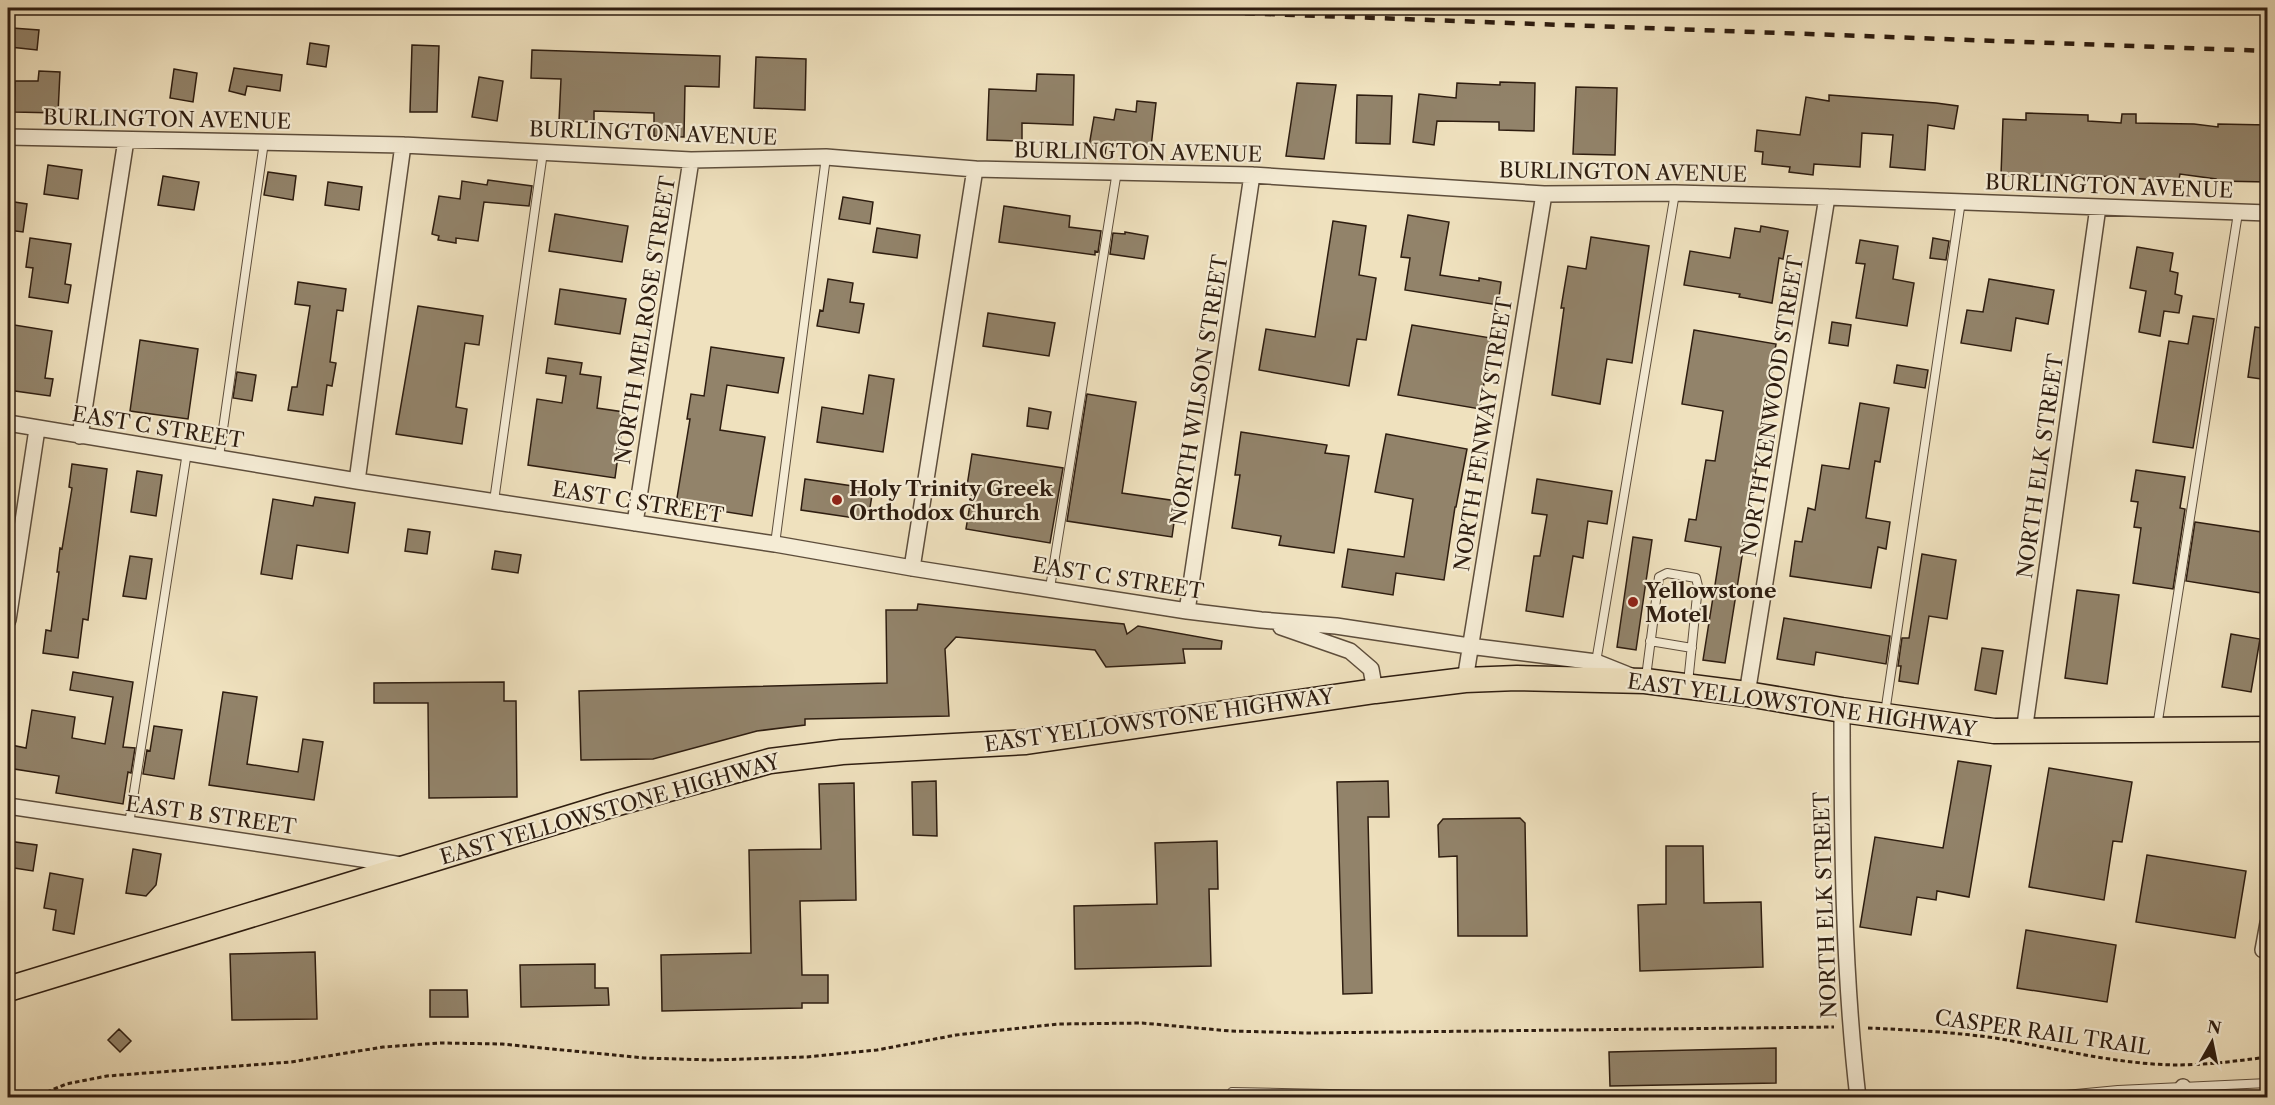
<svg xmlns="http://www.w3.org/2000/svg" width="2275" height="1105" viewBox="0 0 2275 1105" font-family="'Libre Caslon Text',serif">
<rect width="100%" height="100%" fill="#efe1be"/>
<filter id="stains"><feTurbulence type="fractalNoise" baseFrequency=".00333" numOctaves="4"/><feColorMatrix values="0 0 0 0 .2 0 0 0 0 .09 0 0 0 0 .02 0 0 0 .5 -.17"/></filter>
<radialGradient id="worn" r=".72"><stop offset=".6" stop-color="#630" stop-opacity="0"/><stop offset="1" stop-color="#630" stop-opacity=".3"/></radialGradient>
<path fill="#92836a" stroke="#2e1d10" stroke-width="1.5" d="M12,28L39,30L37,50L10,47Z
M310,43L329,46L326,67L307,64Z
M412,45L439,46L437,112H410Z
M532,50L720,56L719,87L685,86L684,137L654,136V113L594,111V122L559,121L561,79L531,78Z
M756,57L806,59L805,110L754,108Z
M234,68L282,75L280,91L247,86L245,95L229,91Z
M174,69L197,73L193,102L170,98Z
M39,71L60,72L58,113L14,112L15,81H38Z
M1037,74L1074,75L1073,125L1022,123V141L987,140L989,89L1036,91Z
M479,77L503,81L497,121L472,117Z
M1500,82L1535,83L1534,131L1499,130V122L1437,121L1434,145L1413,142L1419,94L1456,98L1457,83L1500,85Z
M1297,83L1336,85L1324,159L1286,156Z
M1576,87L1617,88L1615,155L1573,154Z
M1357,95L1392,96L1390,144L1356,143Z
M1829,95L1936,103L1958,106L1954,129L1928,125L1925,170L1890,167L1893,135L1862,133L1860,167L1814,164L1813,175L1789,172L1790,167L1762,164L1763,152L1755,151L1757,130L1800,135L1806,97L1829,101Z
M1137,101L1156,103L1151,147L1107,142L1105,155L1088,152L1094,117L1114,120L1116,109L1136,112Z
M2026,113L2088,115V121L2121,123L2122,114H2136V123L2194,124L2218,127V124L2268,125V182L2216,181V179L2180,174L2179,179L2157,177V180L2085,175L2037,176V177L2001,175L2003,119L2026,120Z
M48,165L82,170L78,199L44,194Z
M268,172L296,176L293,200L264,195Z
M163,176L199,182L194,210L158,205Z
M488,180L532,186L529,206L484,202L478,241L456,238V243L438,240L439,236L432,234L439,196L460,199L462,181L487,185Z
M328,182L362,187L359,210L325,205Z
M843,197L873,202L870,224L839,219Z
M8,201L27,204L23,232L8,230Z
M1004,206L1070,216L1069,227L1101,231L1098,252L1095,251V255L999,242Z
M555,214L628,226L622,262L549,251Z
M1408,215L1449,222L1440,275L1479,281V278L1501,282L1498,305L1405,290L1410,258L1401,257Z
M1333,221L1366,226L1359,275L1376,278L1366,340L1357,339L1349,386L1259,370L1266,329L1315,337Z
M1761,226L1788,231L1783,259L1779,258L1772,303L1739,297L1740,294L1684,285L1690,251L1730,258L1735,228L1760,232Z
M877,228L920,235L917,258L873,252Z
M1125,232L1148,236L1144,259L1110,254L1113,233L1125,234Z
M1591,237L1649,246L1632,363L1607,359L1600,404L1552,395L1564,308H1561L1568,266L1586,269Z
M30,238L71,244L65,284L71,285L68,303L29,297L33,268L26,267Z
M1933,238L1949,241L1946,260L1930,258Z
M1860,240L1898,246L1893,279L1914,283L1907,326L1856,318L1865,264L1856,263Z
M2137,247L2173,253L2170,271L2178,273L2175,294L2182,296L2179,313L2164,311L2160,336L2139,332L2146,291L2130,288Z
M828,279L853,283L850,302L864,304L859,333L817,326L820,310L823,311Z
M1989,279L2054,290L2048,324L2016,318L2011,351L1961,343L1967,310L1983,312Z
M298,282L346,289L343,311L337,310L330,362L336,363L332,386L327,385L323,415L288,410L292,387H297L310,306L295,304Z
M560,289L626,299L620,334L555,324Z
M418,306L483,316L479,345L465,343L456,407L467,409L462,444L396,434Z
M988,313L1055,323L1049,356L983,346Z
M2193,316L2214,319L2193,448L2153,442L2169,341L2188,344Z
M1832,322L1851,325L1848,346L1829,343Z
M8,324L52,331L45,378L53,379L50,396L8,390Z
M1412,325L1491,338L1480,409L1398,395Z
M2255,327L2268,329V380L2248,377Z
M1694,330L1776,344L1725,663L1703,660L1721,547L1685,541L1689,519L1696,520L1706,460L1715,461L1723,411L1682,404Z
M140,340L198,349L188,419L130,411Z
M711,347L784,358L778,393L727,385L720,430L765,437L752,516L676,504L690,419H687L691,394L704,396Z
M548,358L582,363L580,374L601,377L597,408L624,412L615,478L528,465L537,399L562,403L566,376L546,373Z
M1897,365L1928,370L1925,388L1894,383Z
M237,372L256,375L252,401L233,398Z
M869,375L894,379L883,452L817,442L822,407L863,414Z
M1087,394L1136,402L1122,493L1177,501L1172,537L1067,521Z
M1860,403L1889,408L1880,462L1875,461L1866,518L1890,522L1886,549L1878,547L1871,588L1790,576L1795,541L1802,542L1808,508L1815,510L1822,465L1849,469Z
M1029,408L1051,412L1048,429L1027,426Z
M1241,432L1327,445L1325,453L1349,456L1334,553L1279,545L1281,536L1232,528L1240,475H1235Z
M1386,434L1467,449L1456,507H1455L1444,580L1396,573L1393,595L1342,587L1348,549L1404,557L1413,499L1375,492Z
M972,454L1063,468L1050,543L966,529L973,486H967Z
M72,464L107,469L88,620L83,619L78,658L43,653L46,630L51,631L59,572H57L60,548L62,549L72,488L69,487Z
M2136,470L2185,477L2180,508L2185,509L2173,589L2133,583L2141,528L2134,527L2138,502L2131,501Z
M137,471L162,475L156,516L131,512Z
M805,479L873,489L868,520L801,510Z
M1537,479L1612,491L1607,524L1588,521L1583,558L1573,556L1563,617L1526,611L1534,556H1540L1547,515L1532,513Z
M315,497L355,503L348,553L297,545L292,579L261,574L273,499L313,506Z
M2195,522L2268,533V594L2186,581Z
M408,529L430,532L427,554L405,551Z
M1633,537L1652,540L1636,650L1617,647Z
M495,551L521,555L518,573L492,569Z
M1922,554L1956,560L1947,619L1929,616L1918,684L1899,681L1901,666H1898L1902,638H1909Z
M130,556L152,559L146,599L123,596Z
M2077,590L2119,595L2107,684L2065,678Z
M918,604L1124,624L1127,634L1138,626L1222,641L1221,649H1183L1185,663L1106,667L1095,650L956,637L945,649L949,716L805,719V725L757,731L653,759L581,760L579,691L887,683L886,610H917Z
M1784,618L1890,636L1886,664L1816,652L1814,665L1777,659Z
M2231,634L2260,639L2251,692L2222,687Z
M1982,648L2003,651L1996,694L1975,690Z
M73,672L133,682L123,747L135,748L131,773L128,772L123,804L56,793L59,776L8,768L11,745L26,748L32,710L75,717L72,738L105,744L113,697L70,690Z
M504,682V701H516L517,797L429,798L428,703H374V683Z
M223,692L257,697L247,764L298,772L303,739L323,742L314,800L209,785Z
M154,726L182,730L174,779L143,774L147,750L150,751Z
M1958,761L1991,766L1969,897L1937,891L1936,900L1917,897L1911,935L1860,927L1875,837L1943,848Z
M2049,768L2132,782L2122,842L2113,841L2104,900L2029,887Z
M936,781L937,836L913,835L912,782Z
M1388,781L1389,817H1368L1372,993L1343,994L1337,782Z
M854,783L856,900L800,901L802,975H828V1003H802V1008L662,1011L661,955L751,953L749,850L821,849L819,784Z
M1520,818L1525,823L1527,936H1458L1457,856L1439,857L1438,825L1443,819Z
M8,841L37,845L33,871L8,867Z
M1217,841L1218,889H1209L1211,966L1075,969L1074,906L1157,904L1155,843Z
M1666,846H1703L1704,903L1761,902L1763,967L1640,971L1638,905L1666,904Z
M133,849L161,854L156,885L146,896L126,893Z
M2147,855L2246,871L2235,938L2136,922Z
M50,873L83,879L74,934L53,930L56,910L44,908Z
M2026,930L2116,945L2107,1002L2017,988Z
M315,952L317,1019L232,1020L230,954Z
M595,964V988H608L609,1005L521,1007L520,965Z
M430,990H467L468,1017H430Z
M119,1029L131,1041L120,1052L108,1040Z
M1776,1048V1083L1610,1086L1609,1052Z"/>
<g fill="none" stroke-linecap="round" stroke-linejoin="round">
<defs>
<path id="service" d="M219,457L264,142
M494,501L543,152
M775,544L826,157
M1050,588L1117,171
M1650,641L1692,648
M1596,662L1675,193
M1646,677L1659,577L1667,573L1696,578L1698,586L1688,683
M1885,713L1961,201
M2157,727L2238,213
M129,824L187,452
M1232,1098V1092L1519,1098
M2034,1098L2118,1090L2268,1083"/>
<path id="minor" d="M8,137L403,145L691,160L826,157L975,169L1252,175L1544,194L1675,193L1827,197L2268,213
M8,423L357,481L775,544L912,568L1187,611L1261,620L1336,626L1469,646L1596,662L1631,676
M80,436L126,140
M357,481L403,145
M635,523L691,160
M912,568L975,169
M1187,611L1252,175
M8,620L37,429
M1281,627L1350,651L1371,669L1375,691
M1465,680L1544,194
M1747,694L1827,197
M1842,710C1842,840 1843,969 1858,1098
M2024,732L2098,207
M8,806L402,865
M2263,950L2268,923
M2181,1098L2183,1087"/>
<path id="primary" d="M8,989L611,805L770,761L842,752L1026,742L1375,691L1465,680L1517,678L1645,681L1747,694L1842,710L1994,731L2268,729"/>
</defs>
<use href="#service" stroke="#5e4e3c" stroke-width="10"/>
<use href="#minor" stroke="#5e4e3c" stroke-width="18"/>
<use href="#primary" stroke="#2e1d10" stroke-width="27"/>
<path stroke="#2e1d10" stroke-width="3" stroke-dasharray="4.5 3" stroke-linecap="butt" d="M1868,1028C1911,1030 1953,1032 1995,1038C2049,1047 2099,1060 2153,1064C2192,1067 2229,1062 2268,1057
M33,1098L66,1084L107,1076L291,1062L383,1047L441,1043L502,1044L644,1058L712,1060L807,1057L877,1050L956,1035L1058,1024L1142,1023L1230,1031L1308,1033L1834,1027"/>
<use href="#service" stroke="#f5ecd5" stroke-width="8"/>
<use href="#minor" stroke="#f5ecd5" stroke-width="15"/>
<use href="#primary" stroke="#efe1be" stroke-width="24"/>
<path stroke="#2e1d10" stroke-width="4.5" stroke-dasharray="10 10" stroke-linecap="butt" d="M1105,8L2268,51"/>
</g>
<g fill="#8f2418" stroke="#f5ecd5" stroke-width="2">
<circle cx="837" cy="500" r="6"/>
<circle cx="1633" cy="602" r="6"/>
</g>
<g text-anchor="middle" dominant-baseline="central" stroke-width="4.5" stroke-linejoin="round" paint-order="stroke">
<g font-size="21" fill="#2e1d10" stroke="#f5ecd5">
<text transform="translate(167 119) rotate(1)">BURLINGTON AVENUE</text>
<text transform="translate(653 133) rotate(2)">BURLINGTON AVENUE</text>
<text transform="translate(1138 152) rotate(1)">BURLINGTON AVENUE</text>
<text transform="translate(1623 172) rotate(1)">BURLINGTON AVENUE</text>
<text transform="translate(2109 186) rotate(2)">BURLINGTON AVENUE</text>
<text transform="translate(645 320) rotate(-81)">NORTH MELROSE STREET</text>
<text transform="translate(1199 390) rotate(-81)">NORTH WILSON STREET</text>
<text transform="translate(1772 406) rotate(-81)">NORTH KENWOOD STREET</text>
<text transform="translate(158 427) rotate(9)">EAST C STREET</text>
<text transform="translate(1483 434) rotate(-81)">NORTH FENWAY STREET</text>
<text transform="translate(2040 466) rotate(-82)">NORTH ELK STREET</text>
<text transform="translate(638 502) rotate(9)">EAST C STREET</text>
<text transform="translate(1118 578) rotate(9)">EAST C STREET</text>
<text transform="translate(1802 705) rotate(8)">EAST YELLOWSTONE HIGHWAY</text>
<text transform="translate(1159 720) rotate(-8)">EAST YELLOWSTONE HIGHWAY</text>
<text transform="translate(610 809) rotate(-16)">EAST YELLOWSTONE HIGHWAY</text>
<text transform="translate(211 815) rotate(8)">EAST B STREET</text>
<text transform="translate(1825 905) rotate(-92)">NORTH ELK STREET</text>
<text transform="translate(2043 1032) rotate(8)">CASPER RAIL TRAIL</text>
</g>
<g font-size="21" font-weight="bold" fill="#2e1d10" stroke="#f5ecd5" text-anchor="start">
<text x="849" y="488">Holy Trinity Greek<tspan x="849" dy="24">Orthodox Church</tspan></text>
<text x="1645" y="590">Yellowstone<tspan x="1645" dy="24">Motel</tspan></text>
</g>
</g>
<rect width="2275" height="1105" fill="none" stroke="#efe1be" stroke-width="30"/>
<rect x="9" y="9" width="2257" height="1087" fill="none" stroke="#2e1d10" stroke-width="3"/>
<rect x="15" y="15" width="2245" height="1075" fill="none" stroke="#2e1d10" stroke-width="1.5"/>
<g transform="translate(2212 1042) rotate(9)" stroke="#f5ecd5" stroke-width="4.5" paint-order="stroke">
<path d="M0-4.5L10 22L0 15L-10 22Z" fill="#2e1d10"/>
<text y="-9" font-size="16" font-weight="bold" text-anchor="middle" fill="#2e1d10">N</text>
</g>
<rect width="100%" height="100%" filter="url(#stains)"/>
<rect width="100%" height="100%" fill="url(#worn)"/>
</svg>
